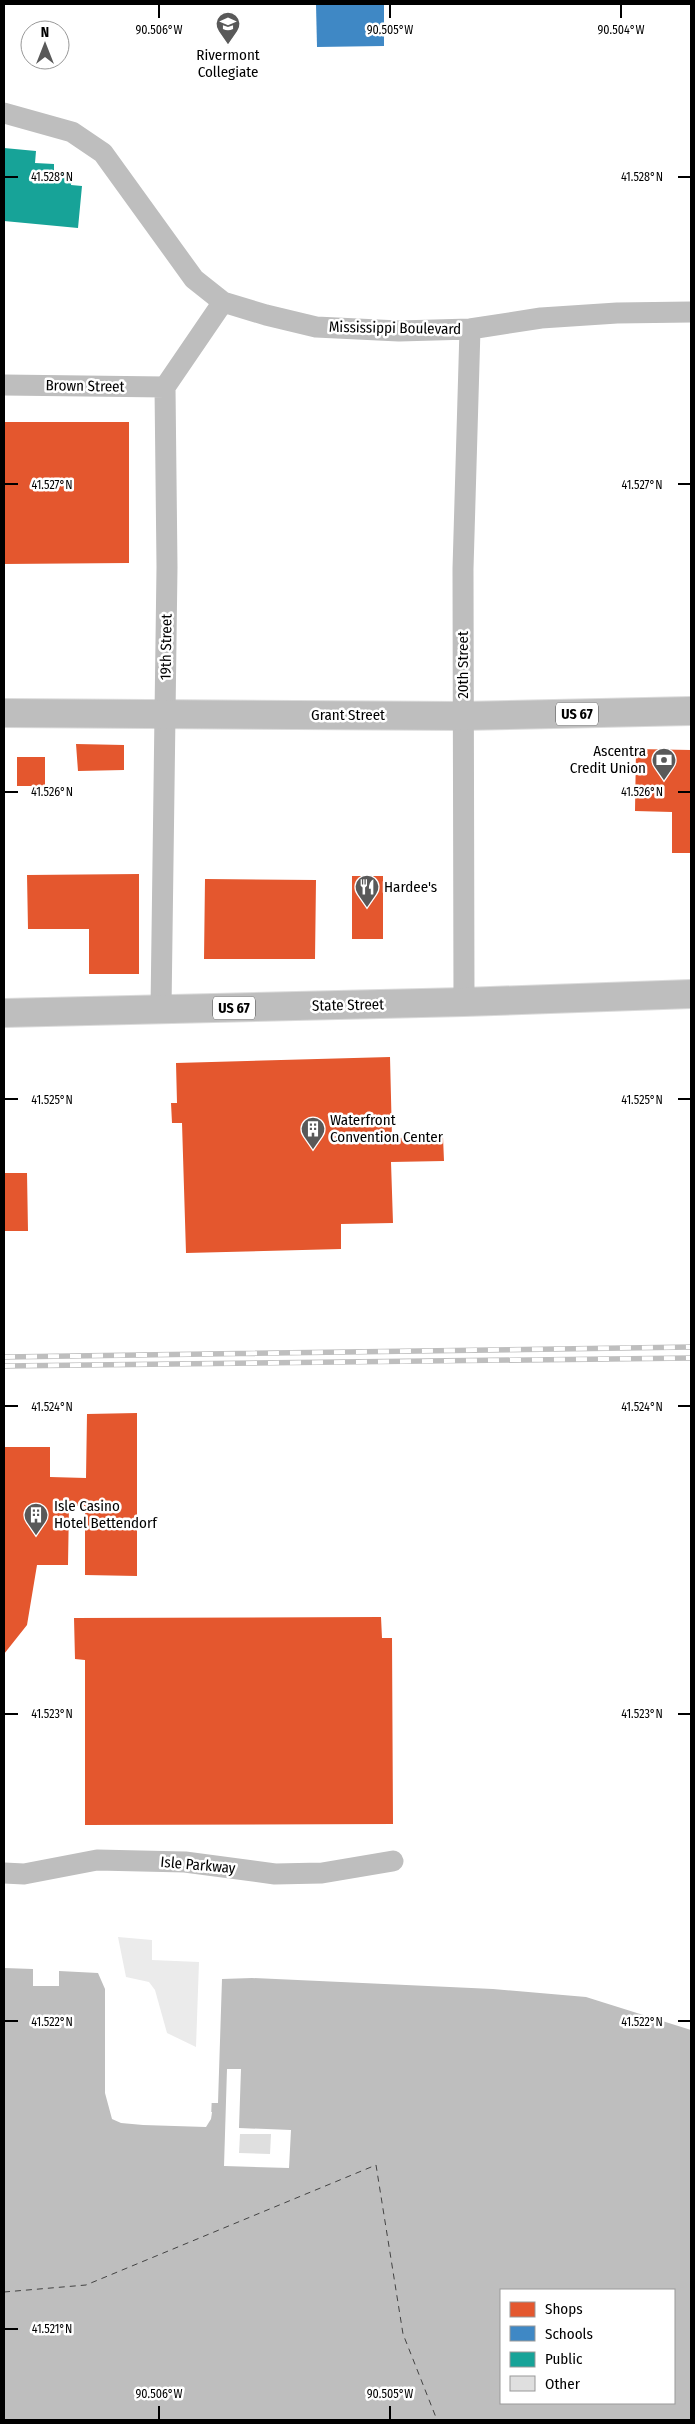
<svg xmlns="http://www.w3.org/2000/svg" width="695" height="2424" viewBox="0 0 695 2424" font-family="'Fira Sans Condensed',sans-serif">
<rect width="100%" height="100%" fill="#fff"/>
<path fill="#ebebeb" d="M118,1937L152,1940V1960L199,1962L196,2047L167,2033L155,1990L149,1982L126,1977Z"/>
<path fill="#bebebe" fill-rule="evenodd" d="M4,1965L99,1968L120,1997L121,2116L211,2119L217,1969L593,1990L691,2020V2420H4ZM501,2290H674V2403H501Z"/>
<path fill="#fff" d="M4,1963L101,1966L122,1996L123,2113L209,2116V2112H212L211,2119L206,2127L143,2125L121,2123L112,2119L105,2093V1989L98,1973L59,1971V1986H33V1969L4,1968Z
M217,1966L594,1988L691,2017V2030L586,1997L493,1989L252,1978L222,1979L218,2103H209L214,1984L215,1968Z
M227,2069H241L239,2128L291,2130L289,2168L224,2166Z"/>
<path fill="#e4572e" d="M4,422H129V563L4,564Z
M76,744L124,745V770L78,771Z
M636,749L691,750V853H672V812L635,811Z
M17,757H45V786H17Z
M139,874V974H89V929H28L27,875Z
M352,876H383V939H352Z
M205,879L316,880L315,959H204Z
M390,1057L392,1138L443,1137L444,1161L391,1162L393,1223L341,1224V1249L186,1253L182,1123H172L171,1103H177L176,1063Z
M4,1173H27L28,1231H4Z
M137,1413V1576L85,1575V1506H69L68,1565H37L27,1625L4,1654V1447H50V1477L86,1478L87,1414Z
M381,1617L382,1638H392L393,1824L85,1825V1660L75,1659L74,1618Z"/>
<path fill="#3f88c5" d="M316,4H384V46L317,47Z"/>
<path fill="#17a398" d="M4,148L36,151L35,163L54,164V171L72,173L71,185L82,186L78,228L4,221Z"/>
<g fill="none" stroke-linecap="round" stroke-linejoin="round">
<path stroke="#434343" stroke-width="1" stroke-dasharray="6 5" stroke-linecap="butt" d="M4,2292L86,2285L376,2165L403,2334L437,2420"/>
</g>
<path fill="#dfdfdf" d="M240,2134H271L270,2154L239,2153Z"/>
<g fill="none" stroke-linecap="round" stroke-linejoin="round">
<defs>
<path id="primary" d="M4,713L463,716L691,711
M4,1013L464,1002L691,994"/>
</defs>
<use href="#primary" stroke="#dbdbdb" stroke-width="30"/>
<path stroke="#bebebe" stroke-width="21" d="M4,113L72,132L103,153L194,279L223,302L266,315L316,327L399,331L470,329L541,318L617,313L691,312
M4,385L165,387
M464,1002L463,569L470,329
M161,1009L167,567L165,387L223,302
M4,1873L24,1874L97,1860L185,1862L275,1874L322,1873L393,1861"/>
<use href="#primary" stroke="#bebebe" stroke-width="28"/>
<defs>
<path id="rail" d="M4,1357L691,1347
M4,1366L691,1358"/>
</defs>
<use href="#rail" stroke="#bebebe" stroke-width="5.5"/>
<use href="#rail" stroke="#fff" stroke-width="4" stroke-dasharray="11" stroke-linecap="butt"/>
</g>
<path fill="none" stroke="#000" stroke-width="2" d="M159,5V18M390,5V18M621,5V18M5,177H18M678,177H690M5,484H18M678,484H690M5,792H18M678,792H690M5,1099H18M678,1099H690M5,1406H18M678,1406H690M5,1714H18M678,1714H690M5,2021H18M678,2021H690M5,2329H18M159,2406V2419M390,2406V2419"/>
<defs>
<symbol id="school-pin" viewBox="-11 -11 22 30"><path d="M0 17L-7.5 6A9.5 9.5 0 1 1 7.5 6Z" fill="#595959" stroke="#fff"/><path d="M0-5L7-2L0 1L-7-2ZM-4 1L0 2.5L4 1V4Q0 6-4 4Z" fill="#fff"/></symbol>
<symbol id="bank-pin" viewBox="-11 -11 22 30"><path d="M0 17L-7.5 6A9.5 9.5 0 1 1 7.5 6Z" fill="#595959" stroke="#fff"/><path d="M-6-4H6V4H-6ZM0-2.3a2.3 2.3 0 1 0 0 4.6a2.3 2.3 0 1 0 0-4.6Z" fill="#fff"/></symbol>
<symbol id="restaurant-pin" viewBox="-11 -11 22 30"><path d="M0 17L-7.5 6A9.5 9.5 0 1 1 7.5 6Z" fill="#595959" stroke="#fff"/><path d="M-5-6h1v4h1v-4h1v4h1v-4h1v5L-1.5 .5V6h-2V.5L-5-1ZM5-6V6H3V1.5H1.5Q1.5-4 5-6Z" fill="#fff"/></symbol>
<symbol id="building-pin" viewBox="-11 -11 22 30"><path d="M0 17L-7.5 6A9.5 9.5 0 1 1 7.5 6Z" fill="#595959" stroke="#fff"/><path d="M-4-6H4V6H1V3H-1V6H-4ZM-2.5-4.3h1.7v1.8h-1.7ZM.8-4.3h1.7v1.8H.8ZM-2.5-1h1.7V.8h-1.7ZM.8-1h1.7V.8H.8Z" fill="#fff"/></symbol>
</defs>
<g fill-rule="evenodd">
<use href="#school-pin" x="214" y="10" width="28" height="38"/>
<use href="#bank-pin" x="650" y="746" width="28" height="38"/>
<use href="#restaurant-pin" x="353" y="873" width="28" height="38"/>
<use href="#building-pin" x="299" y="1115" width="28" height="38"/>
<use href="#building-pin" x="22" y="1501" width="28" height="38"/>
</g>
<g text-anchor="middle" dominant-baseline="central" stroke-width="5" stroke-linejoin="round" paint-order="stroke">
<g fill="#fff" stroke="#4c4c4c" stroke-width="1">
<rect x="556" y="702.5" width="42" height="23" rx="4"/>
<rect x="213" y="996.5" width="42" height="23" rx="4"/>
</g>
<g font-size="14" font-weight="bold" fill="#000">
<text x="577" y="714">US 67</text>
<text x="234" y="1008">US 67</text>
</g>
<g font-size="15" fill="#000" stroke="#fff" text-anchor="start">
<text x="228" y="55" text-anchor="middle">Rivermont<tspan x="228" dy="17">Collegiate</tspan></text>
<text x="646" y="751" text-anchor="end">Ascentra<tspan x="646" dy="17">Credit Union</tspan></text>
<text x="384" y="887">Hardee's</text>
<text x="330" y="1120">Waterfront<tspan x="330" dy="17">Convention Center</tspan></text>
<text x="54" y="1506">Isle Casino<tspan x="54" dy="17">Hotel Bettendorf</tspan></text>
</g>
<g font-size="15" fill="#000" stroke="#fff">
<text transform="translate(395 328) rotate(1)">Mississippi Boulevard</text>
<text transform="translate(85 386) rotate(1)">Brown Street</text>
<text transform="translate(166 647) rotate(-89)">19th Street</text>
<text transform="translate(463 665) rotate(-90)">20th Street</text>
<text x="348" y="715">Grant Street</text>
<text transform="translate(348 1005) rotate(-1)">State Street</text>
<text transform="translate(198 1865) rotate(5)">Isle Parkway</text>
</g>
</g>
<g font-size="12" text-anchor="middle" fill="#000" stroke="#fff" stroke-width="5" stroke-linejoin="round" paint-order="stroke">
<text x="159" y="34">90.506°W</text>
<text x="390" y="34">90.505°W</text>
<text x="621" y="34">90.504°W</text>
<text x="52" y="181">41.528°N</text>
<text x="642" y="181">41.528°N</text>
<text x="52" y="489">41.527°N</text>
<text x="642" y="489">41.527°N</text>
<text x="52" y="796">41.526°N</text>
<text x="642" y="796">41.526°N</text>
<text x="52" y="1104">41.525°N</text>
<text x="642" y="1104">41.525°N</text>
<text x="52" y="1411">41.524°N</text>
<text x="642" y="1411">41.524°N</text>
<text x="52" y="1718">41.523°N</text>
<text x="642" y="1718">41.523°N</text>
<text x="52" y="2026">41.522°N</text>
<text x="642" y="2026">41.522°N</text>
<text x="52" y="2333">41.521°N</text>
<text x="159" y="2398">90.506°W</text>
<text x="390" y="2398">90.505°W</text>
</g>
<rect width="695" height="2424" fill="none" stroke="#000000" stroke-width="10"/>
<rect x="500" y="2289" width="175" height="115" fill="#ffffff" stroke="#999999"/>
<rect x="510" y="2302" width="25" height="15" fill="#e4572e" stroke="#999999"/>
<text x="545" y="2314" font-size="15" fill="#000000">Shops</text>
<rect x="510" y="2326" width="25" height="15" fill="#3f88c5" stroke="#999999"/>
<text x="545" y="2339" font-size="15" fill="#000000">Schools</text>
<rect x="510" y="2352" width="25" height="15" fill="#17a398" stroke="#999999"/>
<text x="545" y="2364" font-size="15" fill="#000000">Public</text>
<rect x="510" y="2376" width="25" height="15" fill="#dfdfdf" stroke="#999999"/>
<text x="545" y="2389" font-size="15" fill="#000000">Other</text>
<g transform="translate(45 45)"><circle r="24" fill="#ffffff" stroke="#999999"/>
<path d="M0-4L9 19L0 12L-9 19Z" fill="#595959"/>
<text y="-8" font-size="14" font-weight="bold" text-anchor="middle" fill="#000000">N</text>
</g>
</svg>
